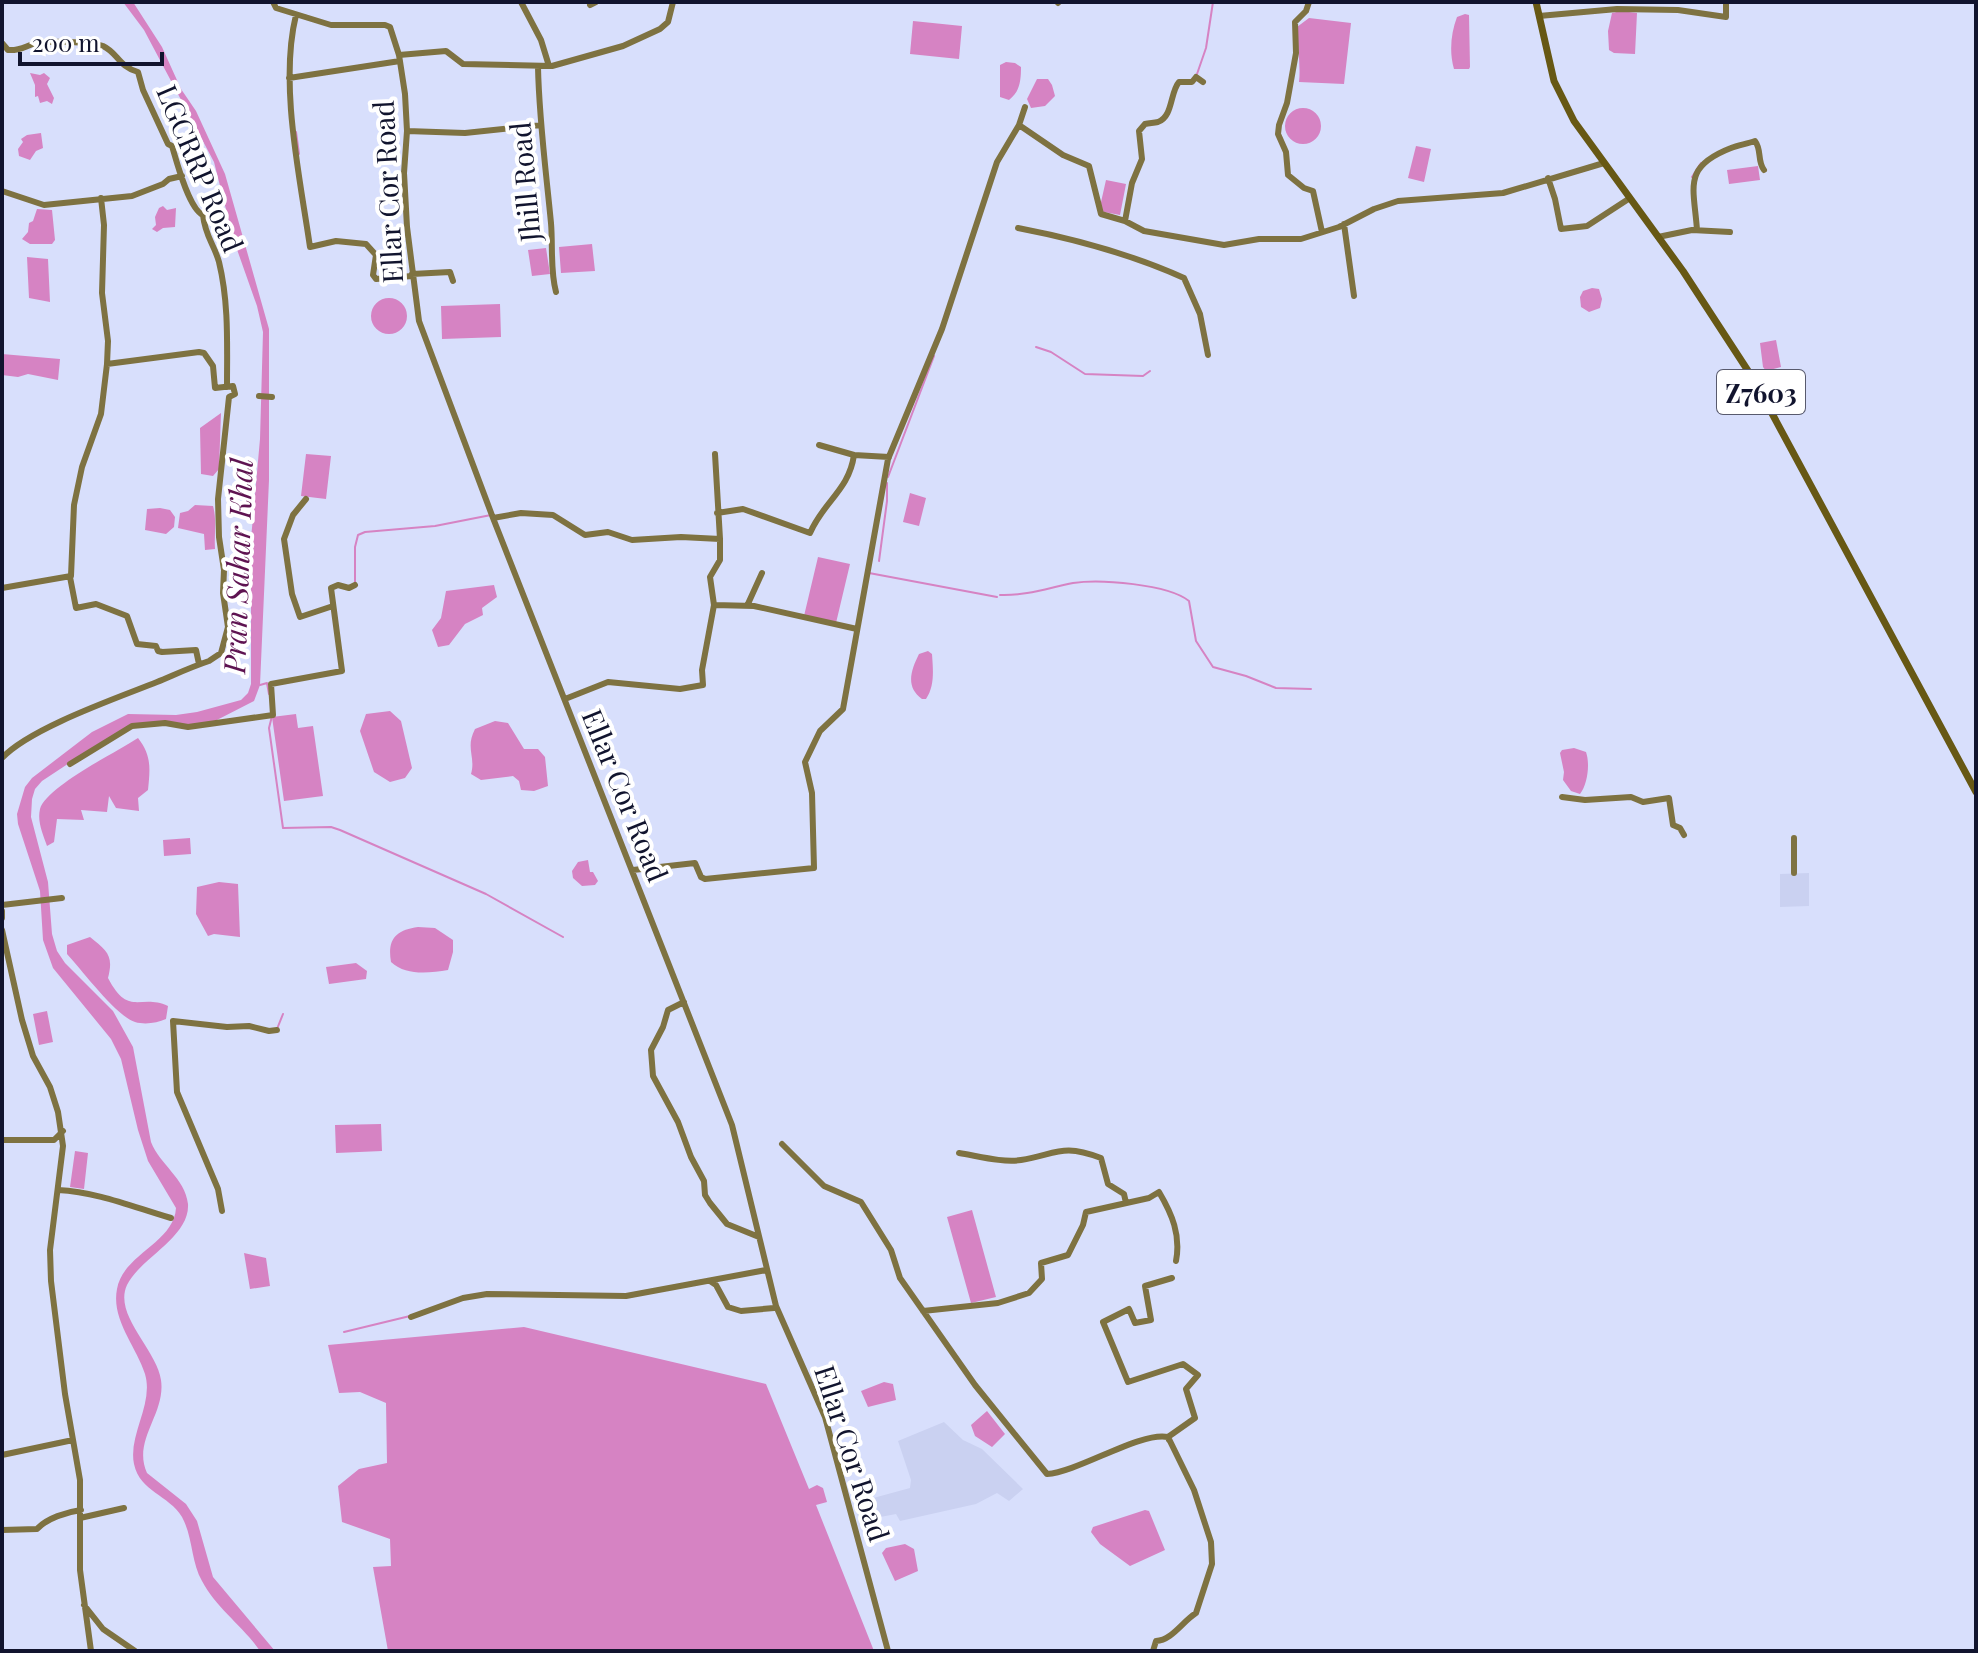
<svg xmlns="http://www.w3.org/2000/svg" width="1978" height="1653" viewBox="0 0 1978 1653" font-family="'Playfair Display',serif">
<rect width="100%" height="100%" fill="#d8dffc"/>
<path fill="#cad1f1" d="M1809,873V906L1780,907V874Z
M944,1422L963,1440L982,1449L1023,1489L1009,1501L997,1493L976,1504L900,1521L896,1514L859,1521L855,1503L910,1488L911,1480L898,1441Z"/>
<path fill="#d683c3" d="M123,2H133L162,47L181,89L196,111L225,174L269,329V480L260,685L254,701L213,722L187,725L143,723L98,744L42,781L35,789L32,799L31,817L48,882L52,934L57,951L65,963L113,1011L133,1047L151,1142C160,1165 185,1178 188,1204C190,1237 140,1258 127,1285C113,1315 157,1350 161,1380C166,1414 132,1440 147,1473L186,1504L197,1521L213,1577L275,1651H260C243,1626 216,1608 202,1581C191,1562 193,1537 182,1517C169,1495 140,1492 134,1464C128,1435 154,1404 145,1374C136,1346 111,1320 117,1289C123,1254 174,1243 176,1208L148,1161L138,1130L121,1059L111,1039L53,968L43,940L40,891L18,824L17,814L25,787L32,778L92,732L128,714L176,715L197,712L241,700L248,693L251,684V539L260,439L263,332L257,306L234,241L214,162L144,30Z
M1621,11L1637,13L1635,54L1614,53L1609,50L1608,31L1612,13Z
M1465,14L1469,15L1470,67L1469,69H1454C1449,52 1451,33 1457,17Z
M1309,18L1351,23L1344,84L1299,82C1301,64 1297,46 1297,27Z
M913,21L962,26L959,59L910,54Z
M1006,62L1015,63L1021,67C1021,80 1020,92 1009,100L1000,97V65Z
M30,73L40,75L44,73L50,78L47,84L54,98L52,104L47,101L40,103L38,96L35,97V85Z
M1037,79H1048L1052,85L1055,96L1045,106L1031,108L1027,99Z
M1285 126a18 18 0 1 1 36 0a18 18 0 1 1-36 0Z
M41,133L43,148L36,151L30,160L19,156L18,149L23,142L21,139L27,135Z
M1416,146L1431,149L1424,182L1408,178Z
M1758,166L1760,180L1729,184L1727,170Z
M1106,180L1126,184L1120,215L1099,211Z
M163,206L167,210L176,208L175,227L163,228L157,232L152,229L156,225L155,217L159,208Z
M37,209L52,210L55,240L52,244H30L22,239L28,232L29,223L33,221Z
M592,244L595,271L561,273L559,247Z
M546,248L550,274L532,276L528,250Z
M27,257L48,259L50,302L29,298Z
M1592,288L1599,289L1602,299L1600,308L1589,312L1581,307L1580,297L1583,291Z
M371 316a18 18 0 1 1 36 0a18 18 0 1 1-36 0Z
M500,304L501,337L442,339L441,306Z
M1776,340L1781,367L1766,371L1763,367L1760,343Z
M2,354L60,359L58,380L28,374L18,377L2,375Z
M221,413L219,469L213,476L201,474L200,428Z
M306,454L331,456L326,499L301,496Z
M910,493L926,498L919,526L903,522Z
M195,505L213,506C217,520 214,534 215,549L205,550L204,534L178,528L180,513L188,511Z
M160,508L170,510L175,517L174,527L166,534L145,530L147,509Z
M818,557L850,564L836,623L804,616Z
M494,585L497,597L482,608L483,615L465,624L449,645L438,647L432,630L441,618L446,591Z
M928,651L932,654C933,669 935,686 926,699H922C905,687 911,670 919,654Z
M390,711L401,721L412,768L405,778L390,782L374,772L360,731L366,714Z
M296,714L298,728L313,726L323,796L284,801L272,717Z
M495,721L508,723L524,749H538L545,757L548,786L534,791L521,790L519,781L513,776L481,780L471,774C476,757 465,748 475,729Z
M138,738C152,756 150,769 148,790L138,798L139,811L116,808L109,796L107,812L81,810L84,820L57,819L54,842L47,846C43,834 37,822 40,809C47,786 117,752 138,738Z
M1574,748L1586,752C1590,763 1588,784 1580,794L1571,791L1563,780L1564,772L1560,753L1562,750Z
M190,838L191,854L164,856L163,840Z
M588,860L590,872H593L598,881L595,885L582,886L573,878L572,871L578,862Z
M219,882L238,884L240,937L214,934L208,936L196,914L197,887Z
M418,927L435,928L453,940V952L448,970C429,973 406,976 391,962C387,939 396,930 418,927Z
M90,937C107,951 114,955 108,978C129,1018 140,993 168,1006L166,1019C157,1023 145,1025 135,1022C116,1016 82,970 67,954V945Z
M356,963L367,971L366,979L329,984L326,967Z
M47,1011L53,1042L39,1045L33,1014Z
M381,1124L382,1151L336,1153L335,1125Z
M75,1151L88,1153L84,1189L70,1187Z
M972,1210L996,1297L971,1303L947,1217Z
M244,1253L266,1258L270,1286L250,1289Z
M524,1327L766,1384L809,1489L817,1485L823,1488L827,1502L816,1505L874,1651H388L373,1567L391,1566L390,1539L342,1522L338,1486L359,1469L387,1463L386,1403L360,1392L339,1393L328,1345Z
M884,1382L893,1384L896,1400L868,1407L861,1391Z
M987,1411L1005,1434L992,1447L975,1436L971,1425Z
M1145,1510L1149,1511L1165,1550L1130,1566L1100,1544L1091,1532L1093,1527Z
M905,1544L914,1549L918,1571L895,1581L882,1553L886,1548Z"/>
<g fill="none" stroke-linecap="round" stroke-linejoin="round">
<path stroke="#d683c3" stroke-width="2" d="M1197,74L1206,48L1213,2
M296,132L299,154
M1692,177L1701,163
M1036,347L1051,352L1085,374L1143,376L1150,371
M888,477L934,356
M879,561L887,501V483
M869,573L997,597
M355,585V547L358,535L365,532L435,526L491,515
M1000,595C1026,596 1048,588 1073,583C1100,579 1168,584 1189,601L1196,641L1213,667L1246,676L1276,688L1311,689
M260,685L267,683L269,694
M272,716L269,728L283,828L331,827L340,830L486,894L563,937
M277,1029L283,1014
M344,1332L410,1316"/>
<path stroke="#7e7241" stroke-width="6" d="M273,2L276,8L331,25H385L390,27L399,55L405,94L407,131L404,173L407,227L419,321L493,518L732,1125L776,1306L825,1417L888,1651
M521,2L541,40L549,66
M1309,2L1306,11L1295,22L1296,53L1287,103L1279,125L1278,134L1286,152L1288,175L1304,188L1313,191L1322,232
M1058,3L1059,2
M590,5L596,2
M296,15C279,84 300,177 310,247L336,241L366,244L376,255L373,275L376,279L412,276
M1539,16L1617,9L1678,10L1726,17V2
M2,43L8,50C19,51 24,47 33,44C44,40 92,42 103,46C118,53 118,66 138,72L143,90L168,144L172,146C177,163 189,209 203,215C205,236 214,244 219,262C229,303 227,345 227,387
M399,55L446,51L463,64L552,66L623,46L660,29L668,22L673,2
M538,67C539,119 546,171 551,223C553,247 550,270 556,292
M289,78L400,61
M1019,125L1063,155L1089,166L1101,214L1125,221L1144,231L1224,245L1259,239H1301L1339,227L1374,209L1398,201L1503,193L1604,163
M407,131L465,133L541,125
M1548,178L1555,199L1561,229L1587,226L1630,198
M2,191L44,205L132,196L163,184L169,179L182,176
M1125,221L1132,183L1142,159L1139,131L1145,124C1149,123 1153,123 1158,122C1173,117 1170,92 1179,82H1192L1196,77L1203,82
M1344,224L1354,296
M1018,228C1075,239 1131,254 1184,278L1200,314L1208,355
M1697,230C1694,187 1682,167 1731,148C1738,145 1747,144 1755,141C1762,150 1757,161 1764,170
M1658,237L1692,230L1730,232
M412,274L450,272L453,281
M259,396L272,397
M854,455L889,457
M306,499L293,515L284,539L292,594L300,617L333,606
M717,513L743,509L810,533C824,501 849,490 854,455L819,445
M493,518L521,513L553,515L585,535L608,532L632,540L681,537L720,539L715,454
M720,539V560L710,577L714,605L754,606L857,629
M70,577L76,608L96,604L127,616L137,644L156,646L158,651L162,652L196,650L199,664
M2,588L71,576L74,505L82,467L101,414L107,364L108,341L102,293L104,225L101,198
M747,606L762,573
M565,699L608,682L680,689L703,685L702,670L714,605
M2,758C30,728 117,698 157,682C174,675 191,667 209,661L221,653L228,627L223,593L224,570L219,537L218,499L229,397L235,394L233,386L215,388L213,366L204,353L199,352L107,364
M70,764L132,726L165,723L188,727L273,715L271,684L342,671L331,588L338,585L349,588L355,585
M1562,797L1585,800L1631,797L1643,802L1669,798L1673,825L1680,828L1684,835
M1794,838V873
M633,870L695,863L701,877L705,879L814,868L812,793L805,762L820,731L843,709L888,459L942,329L997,162L1019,125L1025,107
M2,905L62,898
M2,911V918
M2,930L22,1020L33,1056L50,1087L58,1112L63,1146L50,1250L51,1281L65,1394L80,1480V1570L91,1651
M684,1002L668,1010L663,1027L651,1050L653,1076L678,1122L691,1157L704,1181L705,1195L710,1203L727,1224L759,1237
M2,1140H54L63,1131
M782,1144L824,1186L861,1202L891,1250L900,1278L975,1385L1047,1474C1078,1472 1141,1431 1168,1437L1194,1490L1211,1542L1212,1564L1196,1613C1182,1622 1172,1640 1156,1641L1153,1651
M959,1153C978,1156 1003,1163 1021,1160C1057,1154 1062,1143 1101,1158L1108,1184L1124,1194L1126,1203
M58,1190C98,1192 133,1207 171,1218
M222,1211L218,1189L177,1092L173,1021L227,1027L249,1026L269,1031L277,1030
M710,1281L716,1285L728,1307L741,1311L774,1308
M923,1311L998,1303L1029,1293L1042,1279L1041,1263L1068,1255L1083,1225L1086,1212L1149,1198L1159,1192C1172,1214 1181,1235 1176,1261
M411,1317L463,1298L487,1294L626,1296L766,1270
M1169,1440L1168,1437L1195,1418L1186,1389L1198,1375L1183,1364L1128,1382L1103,1322L1129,1309L1135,1323L1151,1320L1145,1286L1172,1278
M2,1455L73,1440
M80,1518L124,1508
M2,1530L37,1529C47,1518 67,1512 81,1510
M84,1605L103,1629L135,1651"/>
<path stroke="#675814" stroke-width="7" d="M1536,2L1554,81L1574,121L1683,271L1754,380L1976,792"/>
</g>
<g text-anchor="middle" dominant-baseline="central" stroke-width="8" stroke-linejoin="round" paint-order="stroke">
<rect fill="#fff" stroke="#585a6d" stroke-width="2" x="1717" y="370" width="88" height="44" rx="6"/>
<g font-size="26" font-weight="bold" fill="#11142e">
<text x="1761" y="392">Z7603</text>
</g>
<g font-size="28" fill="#11142e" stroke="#fff">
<text transform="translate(201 168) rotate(67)">LGCRRP Road</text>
<text transform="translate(524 182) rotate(-95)">Jhill Road</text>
<text transform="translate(387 192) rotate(-93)">Ellar Cor Road</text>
<text transform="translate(626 795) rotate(68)">Ellar Cor Road</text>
<text transform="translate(853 1453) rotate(72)">Ellar Cor Road</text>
</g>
<g font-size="30" font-style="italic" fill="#5e1351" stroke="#fff">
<text transform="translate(237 566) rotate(-88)">Pran Sahar Khal</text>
</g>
</g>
<rect width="1978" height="1653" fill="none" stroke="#11142e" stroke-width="8"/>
<path d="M20 52v12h142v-12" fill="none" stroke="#11142e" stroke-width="4"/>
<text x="32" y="52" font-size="24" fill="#11142e" stroke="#ffffff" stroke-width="6" paint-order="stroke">200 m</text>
</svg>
